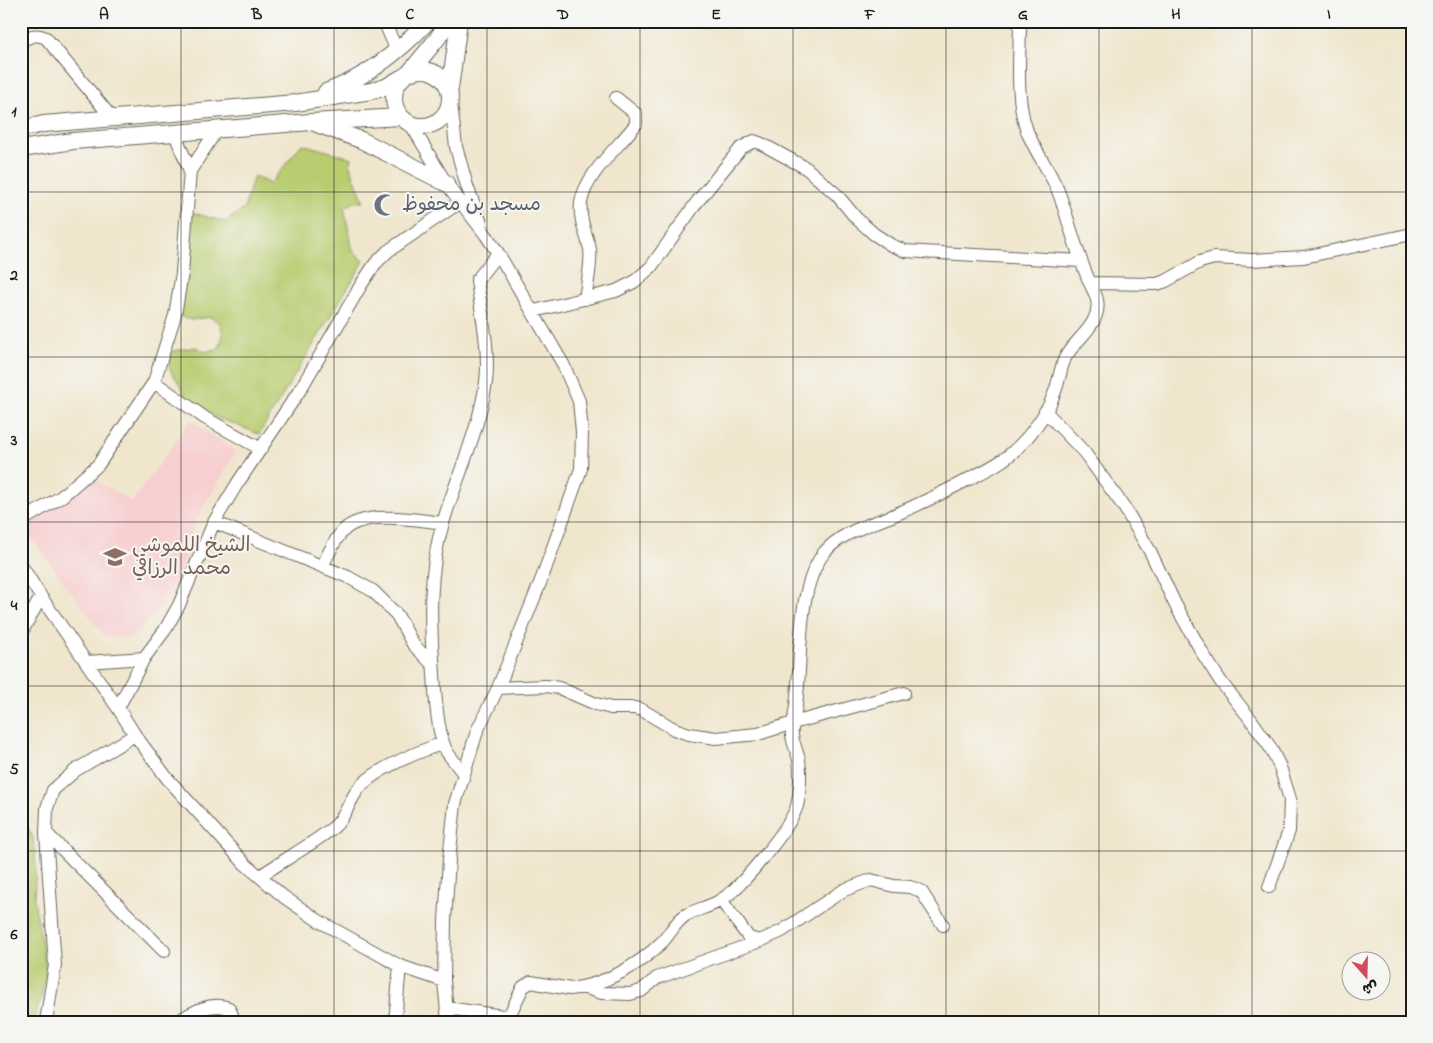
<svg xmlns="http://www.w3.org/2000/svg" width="1433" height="1043" viewBox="0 0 1433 1043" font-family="'Indie Flower','Playpen Sans Arabic',sans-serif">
<rect width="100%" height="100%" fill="#f6f6f2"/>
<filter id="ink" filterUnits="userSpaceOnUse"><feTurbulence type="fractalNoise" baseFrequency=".02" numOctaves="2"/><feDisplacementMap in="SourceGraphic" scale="10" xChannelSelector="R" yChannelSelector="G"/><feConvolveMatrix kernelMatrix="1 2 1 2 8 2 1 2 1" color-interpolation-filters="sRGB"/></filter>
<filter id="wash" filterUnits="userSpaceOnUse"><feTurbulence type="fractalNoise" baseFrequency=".0096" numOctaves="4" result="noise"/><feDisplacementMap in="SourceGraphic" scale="20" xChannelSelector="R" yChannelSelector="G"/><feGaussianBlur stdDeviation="1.12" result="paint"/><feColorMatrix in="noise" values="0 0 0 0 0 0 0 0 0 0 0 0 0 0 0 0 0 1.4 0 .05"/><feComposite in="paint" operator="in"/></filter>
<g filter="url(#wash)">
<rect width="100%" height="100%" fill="#f0e6cd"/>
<path fill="#f7cfd0" d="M191,420L236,452L195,522L175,586L134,637H105L24,528L92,478L132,502Z"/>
<path fill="#b8cc70" stroke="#6a7446" d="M302,144L352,158L350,166L364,202H354L344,208L353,251L364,261L259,434L210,415L187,402L181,386L170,370L168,352L196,347L205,352L219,348L223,335L220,323L210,317L191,320L179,316L190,212L225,222L244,209L254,176L270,184Z
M21,814L33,838L36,864L34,899L46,969L42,995L34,1020L21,1022Z"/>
</g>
<g filter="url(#ink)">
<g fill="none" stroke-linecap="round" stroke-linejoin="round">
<defs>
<path id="minor" d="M384,21L397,51
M1020,21C1020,55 1015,99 1027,131C1036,154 1052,173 1060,196C1070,225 1077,254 1090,283L1157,284L1166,281L1200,262L1214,258L1252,260L1304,257L1412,234
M21,41C31,36 36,33 46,38L112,118
M451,103L456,147L467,186L481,223
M410,123L446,183L486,235L498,253L563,364L579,401L582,432L581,469L542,578L498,688L477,731L455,804L449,860L445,920L444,981L448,1022
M190,171L216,131
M585,299C587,285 592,262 590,249C586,233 579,219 581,203C585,174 619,147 636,124V114L616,98
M534,311L616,291L634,282L651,267L697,202L741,148L754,141L762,144L806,168L837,195L856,218L874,234L891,245L905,251L1081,261
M154,382L175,315L182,273L190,171L175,134
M1045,411L1084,452L1124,507L1151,553L1175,604L1203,654L1221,682L1252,721L1270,747L1280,767L1290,799L1289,831L1269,887
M21,521L61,497L98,465L154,382L205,418L261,449
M214,522L348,577L373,591L397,615L413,644L433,665
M21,565L41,597L118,708L135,735L167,778L245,864L284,897L319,921L400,966L444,981
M322,566C329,554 334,539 344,530C365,510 417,520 443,523
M21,633L41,597
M87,662L144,658
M498,688L546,686L559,688L596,704L611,708H635L642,710L674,729L689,734L716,738L758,734L793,723C805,673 792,597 823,554C839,533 869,525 892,516C918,505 943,493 967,480C984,471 1002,463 1015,450C1030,436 1047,414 1054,394C1059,383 1060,369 1065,358C1075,339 1102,324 1097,300C1096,294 1092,288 1090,283
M118,708L144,658L165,630L179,605L214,522L237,484L300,390L361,285L375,264L388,251L460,202
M463,773C458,766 452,759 447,752C437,734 435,694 434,674C430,622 428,573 443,523C457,476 479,431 486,382C490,350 481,312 477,280L498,253
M46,833L164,951
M260,876C284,860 311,845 334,827C346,817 349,800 359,788C376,768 418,752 443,743
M721,900L749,938L760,941L782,931L844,890L871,880L894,886L910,887L921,891L943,925
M583,987L602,993L630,994L641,991L657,978L760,941
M447,1008L503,1016L510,1014L523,987L531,982L570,989C603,985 637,967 661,943C670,935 675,921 686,915C697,909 710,907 721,900C741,888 790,828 797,806C800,794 801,771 799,760C796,746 789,738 793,723L904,693
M46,1022L55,965L46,833L47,808L53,790L76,770L135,735
M177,1022C192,1012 212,1001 229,1008L235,1022
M395,1022L400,966"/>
<path id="major" d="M394 98a28 28 0 1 1 56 0a28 28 0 1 1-56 0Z
M409,73L437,39L449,21
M450,89L459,21
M326,92C366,78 399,52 428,21
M317,124L361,140L446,183
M21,129L44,124L295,103L371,91L386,87L401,78
M21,149L73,141L311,122L401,117"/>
</defs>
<use href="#minor" stroke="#66635a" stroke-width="14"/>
<use href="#major" stroke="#66635a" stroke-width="18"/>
<use href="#minor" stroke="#fff" stroke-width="12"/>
<use href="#major" stroke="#fff" stroke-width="16"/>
</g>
</g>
<path fill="none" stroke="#1c1c1c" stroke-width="1" stroke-opacity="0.55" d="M181,21V1022M334,21V1022M487,21V1022M640,21V1022M793,21V1022M946,21V1022M1099,21V1022M1252,21V1022M21,192H1412M21,357H1412M21,522H1412M21,686H1412M21,851H1412"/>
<defs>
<symbol id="mosque-bare" viewBox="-9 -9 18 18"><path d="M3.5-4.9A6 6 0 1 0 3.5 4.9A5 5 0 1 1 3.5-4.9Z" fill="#6b7280" stroke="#f6f6f2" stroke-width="2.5" paint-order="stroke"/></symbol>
<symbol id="school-bare" viewBox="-9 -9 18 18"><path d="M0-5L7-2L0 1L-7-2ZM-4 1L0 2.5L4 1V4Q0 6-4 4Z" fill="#8d6e63" stroke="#f6f6f2" stroke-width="2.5" paint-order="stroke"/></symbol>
</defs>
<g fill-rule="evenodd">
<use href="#mosque-bare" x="369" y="189" width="32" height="32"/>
<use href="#school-bare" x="99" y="541" width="32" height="32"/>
</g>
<g text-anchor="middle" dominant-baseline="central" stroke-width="4" stroke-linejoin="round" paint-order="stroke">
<g font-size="20" fill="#5b616d" stroke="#f6f6f2" text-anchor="start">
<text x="402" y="205">مسجد بن محفوظ</text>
</g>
<g font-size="20" fill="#785e54" stroke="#f6f6f2" text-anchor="start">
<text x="132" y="546">الشيخ اللموشي<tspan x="132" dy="23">محمد الرزاقي</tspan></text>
</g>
</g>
<rect width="1433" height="1043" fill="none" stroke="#f6f6f2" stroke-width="55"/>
<g transform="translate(1366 976) rotate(160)"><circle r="24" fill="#f6f6f2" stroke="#9f9f9c"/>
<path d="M0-4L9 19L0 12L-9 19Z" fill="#d1495b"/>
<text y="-8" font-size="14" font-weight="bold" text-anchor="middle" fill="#1c1c1c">ش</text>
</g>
<rect x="28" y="28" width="1378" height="988" fill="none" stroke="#1c1c1c" stroke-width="2"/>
<g font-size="16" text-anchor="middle" font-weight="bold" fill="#1c1c1c">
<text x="104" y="19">A</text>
<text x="257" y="19">B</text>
<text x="410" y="19">C</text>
<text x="563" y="19">D</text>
<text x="716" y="19">E</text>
<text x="870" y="19">F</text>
<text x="1023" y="19">G</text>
<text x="1176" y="19">H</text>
<text x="1329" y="19">I</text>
<text x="14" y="116">1</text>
<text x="14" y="280">2</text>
<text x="14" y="445">3</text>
<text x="14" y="610">4</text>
<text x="14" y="774">5</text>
<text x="14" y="939">6</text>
</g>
</svg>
